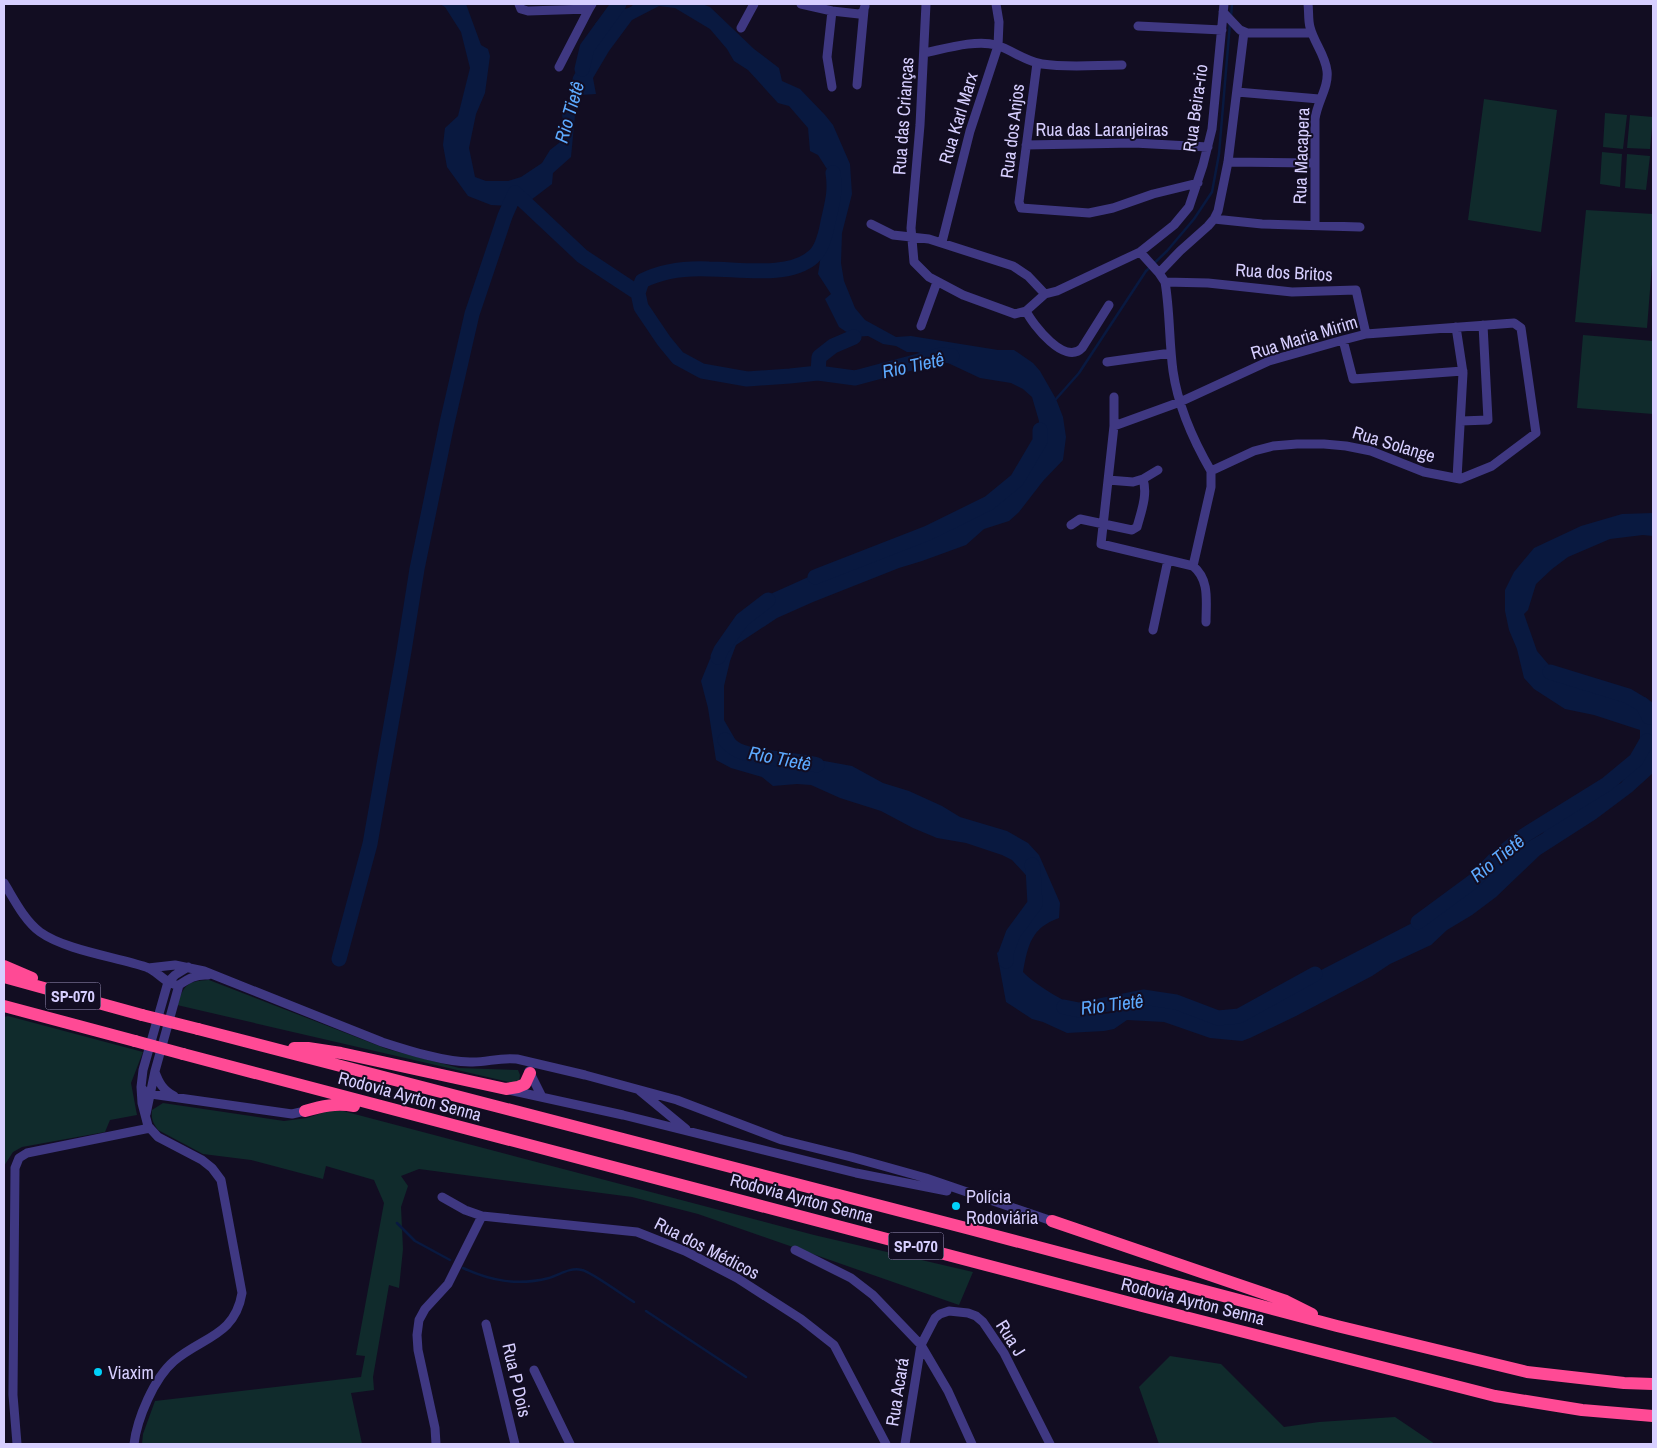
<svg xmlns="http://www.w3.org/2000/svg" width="1657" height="1448" viewBox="0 0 1657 1448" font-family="'Archivo Narrow',sans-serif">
<rect width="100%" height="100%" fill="#120d22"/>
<path fill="#102b2c" d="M1484,99L1557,110L1541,232L1468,220Z
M1605,113L1627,115L1623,149L1603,147Z
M1630,115L1653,117L1650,149L1627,148Z
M1602,152L1622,154L1620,187L1600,184Z
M1627,154L1650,156L1646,190L1625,188Z
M1586,210L1653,214V252L1647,328L1575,322Z
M1583,335L1653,341V414L1577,408Z
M209,980L387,1049L459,1068L518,1070L520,1075L519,1081L513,1083L177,1005C184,985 187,981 209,980Z
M8,1016L143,1052L131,1083L137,1115L110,1120L105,1132L22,1147L13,1152L4,1166V1017Z
M163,1103L284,1121L307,1118L328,1111H343L814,1235L973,1272L959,1305L698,1214L632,1197L419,1169L401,1176L408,1186L401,1207L403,1249L399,1288L389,1285L373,1377L374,1390L351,1393L362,1444H142L143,1434L155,1401L361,1377L365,1356L356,1355L384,1203L374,1180L326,1166L323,1179L251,1160L203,1154L158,1130C153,1123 151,1119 152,1110Z
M1170,1356L1221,1364L1284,1427L1319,1422L1395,1417L1435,1444H1159L1139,1387Z"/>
<path fill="#091940" d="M440,4H466L481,45L488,49L490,56L485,93L476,114L469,148L475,177L486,181H508L521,177L542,163L550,150L559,143L564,129L562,114L568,103L573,77L593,40L595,24L611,8C619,9 628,11 634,4H702L710,7L754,49L779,68L782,81L800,89L825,115L833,125L850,164L852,194L842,233L841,263L844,281L855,308L865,320L896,337L911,336L998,350H1014L1033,363L1040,371L1056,399L1063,417L1066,437L1063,460L1043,481L1019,512L1009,521L984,529L966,545L922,561L899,568L813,602L777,618L736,645L730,661L724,686V720L743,753L760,764H781L808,758L852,766L883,783L909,791L942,806L960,817L1007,831L1028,843L1039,855L1060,903L1059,918C1031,928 1028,945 1023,972C1037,987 1089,1019 1111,1013C1119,1011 1127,1006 1136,1003C1167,992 1188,999 1213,1021L1249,1013L1265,1006L1285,994L1298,982L1447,905L1502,857L1543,833L1551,821L1565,811L1593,795L1621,783L1636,764L1640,742V730L1594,715L1565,709L1534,689L1524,678L1517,649L1509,630L1505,611V590L1514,572L1534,548L1581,526L1622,514L1653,513V536L1643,535L1610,539L1568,557L1552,569L1536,584L1528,610L1524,614L1537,651L1554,671L1596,687L1605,695L1620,701H1636L1645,697L1653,703V773L1632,792L1596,819L1540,855L1496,897L1472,915L1447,930L1431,945L1390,964L1372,976L1296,1016L1250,1038L1242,1041L1210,1038L1164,1022L1127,1020L1114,1029L1104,1031L1067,1033L1043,1022L1032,1019L1006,1002L997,953C1010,942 1025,929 1032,914C1036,906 1036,894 1036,886L1012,860L1002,855L966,843L937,838L913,828L881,811L840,798L811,785L797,784L773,786L762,777L731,768L716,760L708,708L701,681L710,659L766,596L824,570H844L876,555L921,542L1005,496L1021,485L1031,469L1036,455V438L1039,421L1032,397L1023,389L1011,383L980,378L948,363L917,352H907L896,346L883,344L868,336L854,337L839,327L825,299L831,294L818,274L823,242L838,205L827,169L818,155L810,151L808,128L789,106L778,103L748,70L734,61L727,49L710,29L675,8L659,6L632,20L609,51L593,78L596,94L580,95L576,105L571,157L553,173L552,184L531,200L509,206L491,205L468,196L447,167L443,145L445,128L458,116L470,68L461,32L445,7Z"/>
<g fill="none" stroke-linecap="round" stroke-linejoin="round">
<path stroke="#091940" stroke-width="2.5" d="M1231,17L1232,4
M1056,399L1079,373L1146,271L1167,251L1194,219L1212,192L1219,154L1230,23
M397,1223L415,1241L450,1260
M463,1268C491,1281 518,1286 549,1278C560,1275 569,1267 582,1270C590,1271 624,1296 634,1302
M646,1311L746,1377"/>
<path stroke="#091940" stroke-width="15" d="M582,69L587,48L619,4
M833,173C836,192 832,204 828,222C826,233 822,250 813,257C789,278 740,269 709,269C686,268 662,271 642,281L638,293L641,307L664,341L678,358L702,371L747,379L790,376L818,373L855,378L941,355L952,356
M818,373L819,357L833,346L854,337
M815,577L928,533L989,503L1017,480L1040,441V430
M718,657L721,650L742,620L768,600
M1550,672L1628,696L1643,705L1649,717
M725,740C728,743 731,746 734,748C749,759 797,759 817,765
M1418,922L1475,880L1496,858L1525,835L1607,784L1636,760L1647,741
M339,959L370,844L404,651L417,569L447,423L472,314L505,216L515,193L582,256L638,293
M1006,961V953L1013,934L1035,904L1033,868L1032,865
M1064,1007L1079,1010L1143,997L1176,1002L1218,1018L1239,1016L1315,974"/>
<path stroke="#3f3882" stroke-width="9" d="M519,4L521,9L528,11L589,9L592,4
M801,4L832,11L859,14L863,12L865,6
M926,4L920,125L911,228L914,262L929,277L963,295L1015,314L1026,311
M1308,4C1309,11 1308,20 1310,27C1314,43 1325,54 1327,71C1329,87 1317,102 1315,119V225
M1223,12L1240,30L1247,33H1312
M1138,26L1222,30
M741,28L754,4
M924,53C944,49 976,39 996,45C1012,50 1025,61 1042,64C1068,68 1096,65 1122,65
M1037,63L1019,202L1021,208L1089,213L1113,208L1153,194L1198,183
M559,67L589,9
M857,85L864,10
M832,87L827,57L832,11
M1237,92L1319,99
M1026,145L1134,143L1208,147
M1228,162L1314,163
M1214,219L1262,224L1360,227
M871,224L893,235L929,239L1013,266L1028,276L1045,294L1057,291L1140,252L1174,225L1189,207L1203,165L1212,129L1224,4
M942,242L970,131L998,46L999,22L996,4
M1140,252L1159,273L1165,282C1170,311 1169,341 1173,371C1178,406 1193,440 1211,471
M1159,273L1180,251L1208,226L1214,219L1218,211L1228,162L1244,32
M1165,282L1208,283L1292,292L1356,290L1366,334
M1045,294L1026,311C1033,325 1065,366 1082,348L1109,305
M921,326L937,282
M1456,327L1463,373L1457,478
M1343,340L1353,379L1463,371
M1107,362L1171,353
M1114,397V426L1101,544L1193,566C1210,580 1206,601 1206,622
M1461,421L1488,420L1483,325
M1114,426L1180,402L1269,361L1343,340L1366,334L1514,323L1521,328L1536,433L1492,466L1460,479L1424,472L1371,451L1346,446L1324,444H1297L1273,446L1254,451L1211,471V487L1193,566
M1108,480L1133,482L1143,479
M1071,525L1080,519L1132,530L1137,527C1141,512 1148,495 1143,479L1158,470
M1153,630L1168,560
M4,883C14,899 24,920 40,932C65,950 116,957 146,967C158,971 166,985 179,985
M148,968L175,965L204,971L382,1042C407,1050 444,1062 470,1062C486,1063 498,1057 517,1059L585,1075L677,1100L782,1140L851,1157L926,1178L1052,1221
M179,985C188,979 196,974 208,975
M529,1071L542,1097
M155,1072C159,1083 163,1090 174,1096
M141,1087L145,1092L151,1094L292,1114L305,1111
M509,1090L623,1115L856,1173L947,1191
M640,1091L686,1129
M146,1114L155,1071L179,985
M442,1197L465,1210L482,1216L637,1232L685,1251L737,1278L801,1319L834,1345L886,1444
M795,1250L851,1278L873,1295L921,1345L948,1391L972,1444
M486,1324L515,1444
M534,1370L570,1444
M17,1444L13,1395L15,1168L19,1158L27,1153L150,1128
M134,1444C137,1419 154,1378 174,1361C202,1337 235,1336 242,1293L221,1180L212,1168L202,1160L158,1137L148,1126L142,1103L141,1087L143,1070L168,982L175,975L188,967
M436,1444L435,1428L418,1350L417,1335L419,1320L425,1309L448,1284L482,1216
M905,1444L921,1345L935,1318L940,1314L949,1311L968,1313L976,1316L983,1322L1004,1353L1050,1444"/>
<path stroke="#ff4a95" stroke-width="12" d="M4,966L32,978
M4,977L142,1015
M4,1006L135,1041
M198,1029L970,1229L1337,1326L1527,1372L1624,1383L1653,1384
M294,1048H308L341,1053L506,1089L518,1087L525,1084L530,1073
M183,1054L1142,1306L1495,1396L1582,1410L1653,1416
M305,1111C322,1106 336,1103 354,1106
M1052,1221L1286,1301L1312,1314"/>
<path stroke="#ff4a95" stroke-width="12" d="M142,1015L198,1029
M135,1041L183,1054"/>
</g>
<g fill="#00d1fa" stroke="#120d22" stroke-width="2">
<circle cx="956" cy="1206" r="5"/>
<circle cx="98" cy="1372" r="5"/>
</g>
<g text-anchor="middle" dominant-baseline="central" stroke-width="4" stroke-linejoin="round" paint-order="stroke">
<g fill="#120d22" stroke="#9c95bd" stroke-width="1">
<rect x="45.5" y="982.5" width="55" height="27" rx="4"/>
<rect x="888.5" y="1232.5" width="55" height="27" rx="4"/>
</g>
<g font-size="16" font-weight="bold" fill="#d7cfff">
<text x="73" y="996">SP-070</text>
<text x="916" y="1246">SP-070</text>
</g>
<g font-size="18" fill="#d7cfff" stroke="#120d22">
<text transform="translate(1195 108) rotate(-82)">Rua Beira-rio</text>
<text transform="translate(903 116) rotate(-86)">Rua das Crianças</text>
<text transform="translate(958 118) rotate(-73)">Rua Karl Marx</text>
<text x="1102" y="129">Rua das Laranjeiras</text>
<text transform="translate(1012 131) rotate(-83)">Rua dos Anjos</text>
<text transform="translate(1301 156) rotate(-88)">Rua Macapera</text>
<text transform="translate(1284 272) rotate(3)">Rua dos Britos</text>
<text transform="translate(1304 337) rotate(-17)">Rua Maria Mirim</text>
<text transform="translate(1394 444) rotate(17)">Rua Solange</text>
<text transform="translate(410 1096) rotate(15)">Rodovia Ayrton Senna</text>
<text transform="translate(802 1198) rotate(15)">Rodovia Ayrton Senna</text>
<text transform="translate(707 1248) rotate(27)">Rua dos Médicos</text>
<text transform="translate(1193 1301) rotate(14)">Rodovia Ayrton Senna</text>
<text transform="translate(1011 1338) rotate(58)">Rua J</text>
<text transform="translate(517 1380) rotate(77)">Rua P Dois</text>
<text transform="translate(897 1392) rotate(-81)">Rua Acará</text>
</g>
<g font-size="18" fill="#d7cfff" stroke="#120d22" text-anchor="start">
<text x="966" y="1196">Polícia<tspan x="966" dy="21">Rodoviária</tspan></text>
<text x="108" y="1372">Viaxim</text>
</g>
<g font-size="19" font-style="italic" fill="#5daaff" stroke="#120d22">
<text transform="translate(569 112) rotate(-74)">Rio Tietê</text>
<text transform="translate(913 365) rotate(-12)">Rio Tietê</text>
<text transform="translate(780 758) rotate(11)">Rio Tietê</text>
<text transform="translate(1497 858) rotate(-39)">Rio Tietê</text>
<text transform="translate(1112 1004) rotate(-7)">Rio Tietê</text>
</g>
</g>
<rect width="1657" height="1448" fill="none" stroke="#d7cfff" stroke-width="10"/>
</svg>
